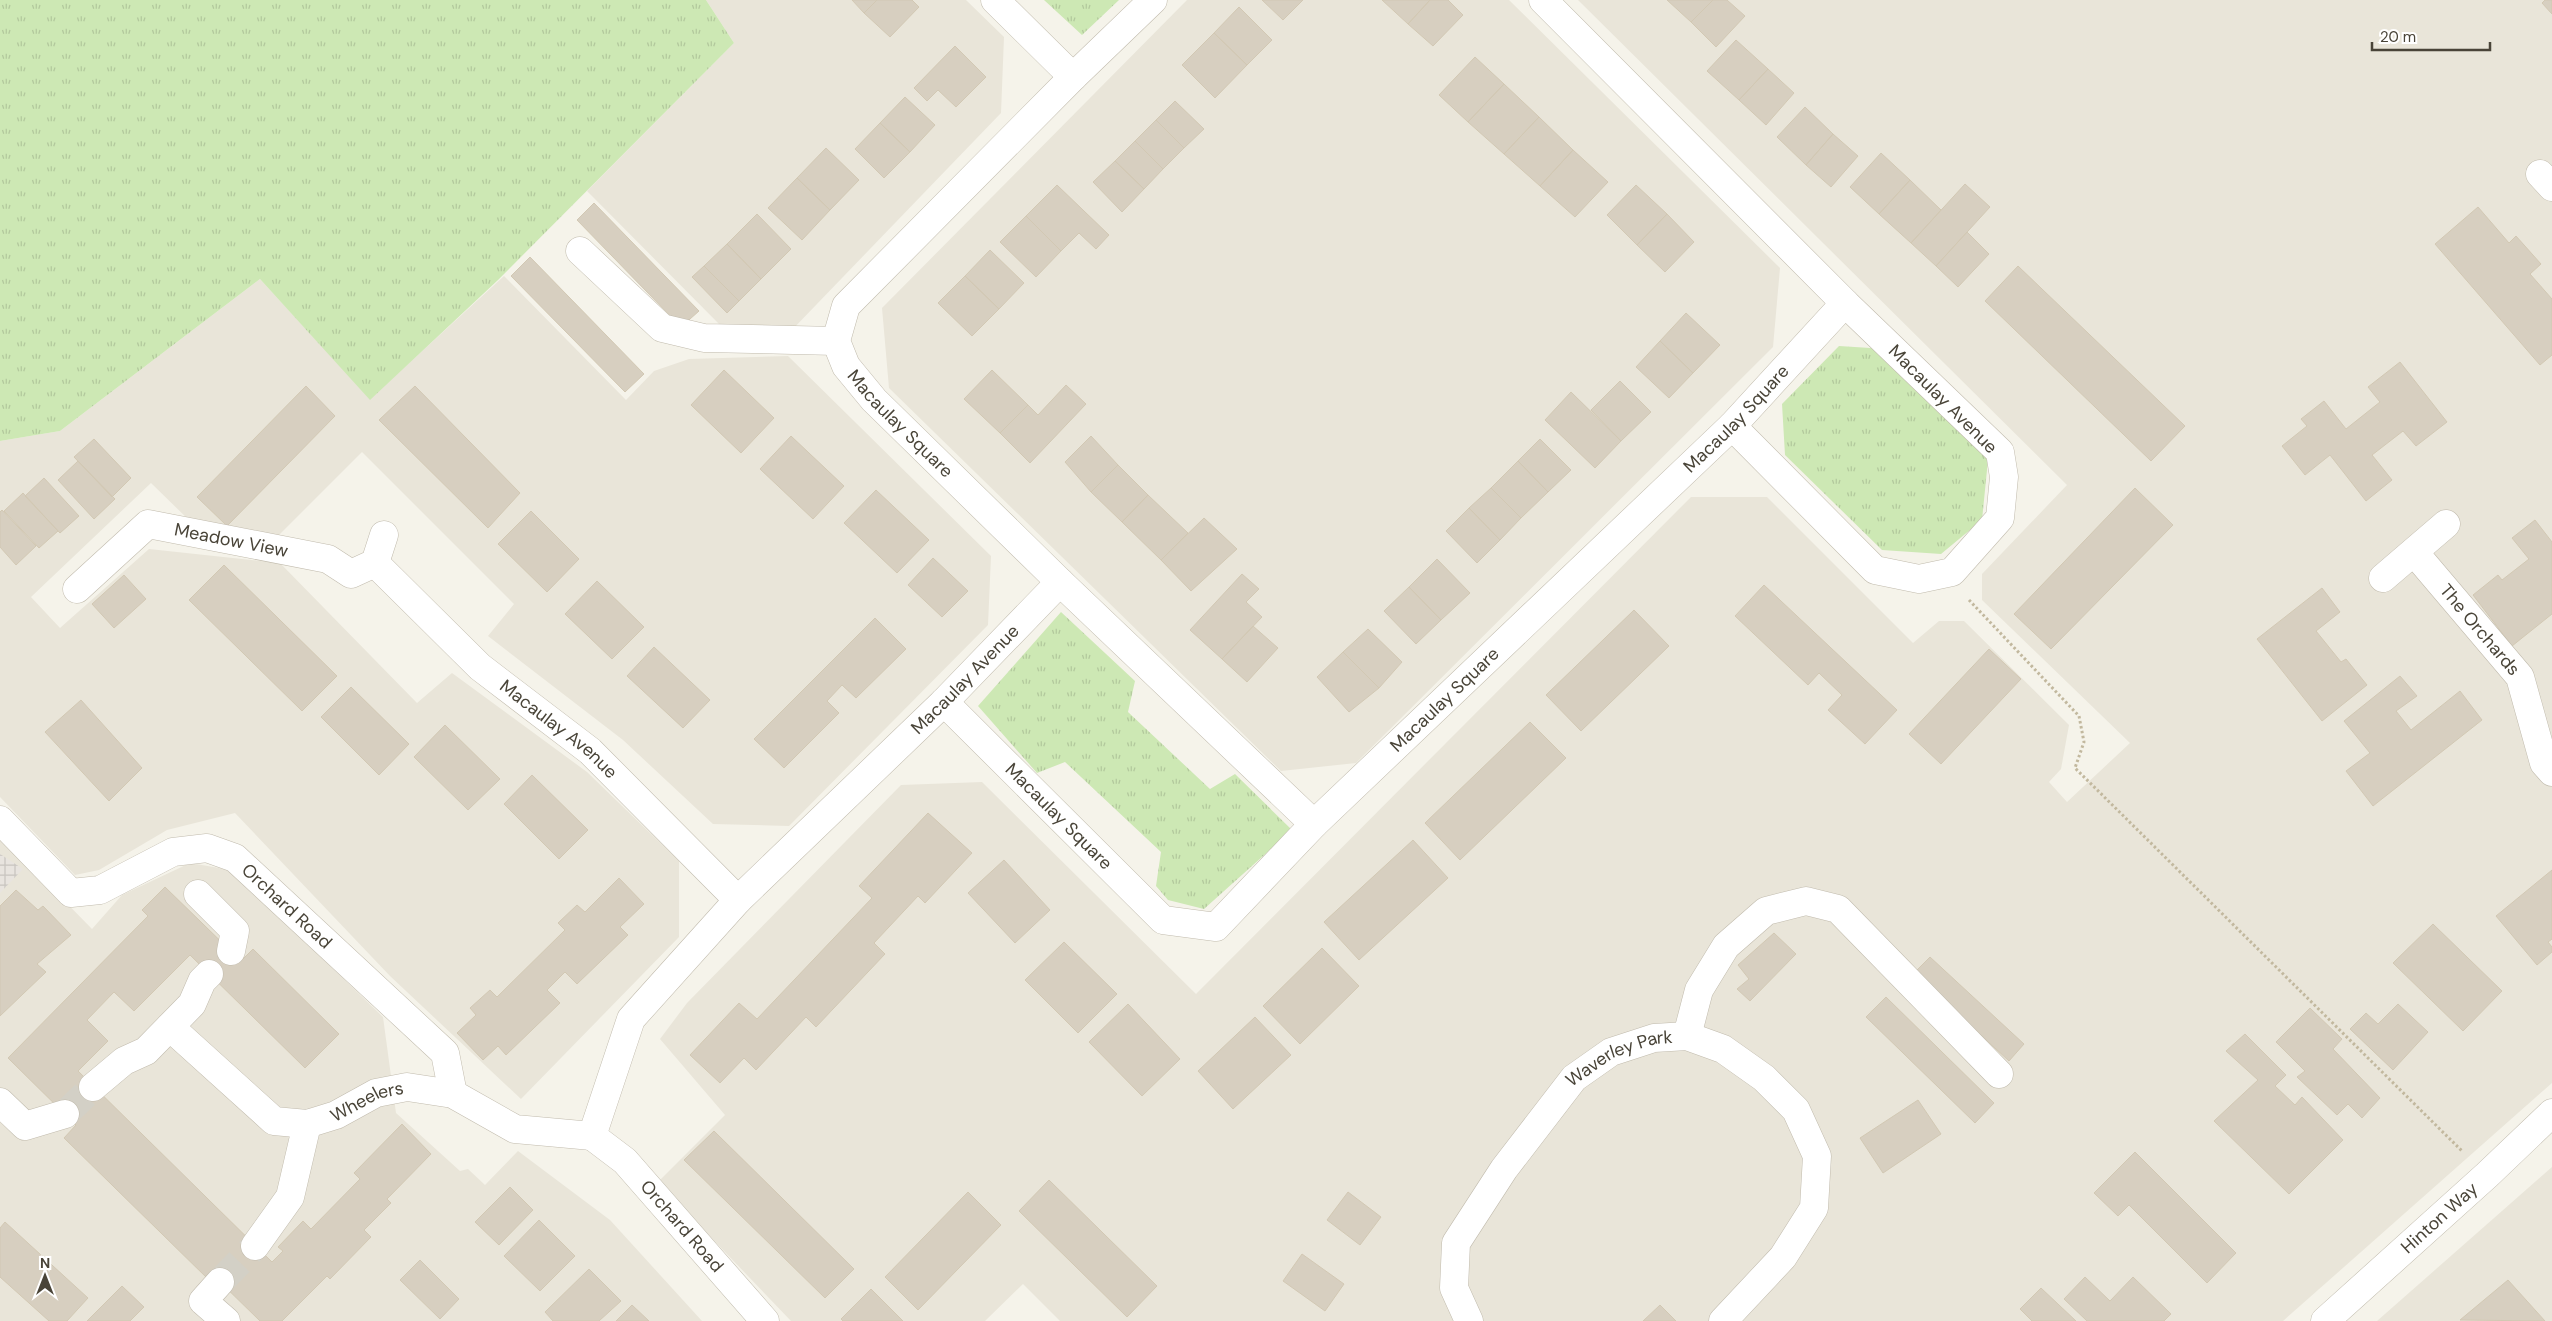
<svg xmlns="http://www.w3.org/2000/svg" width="2552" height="1321" viewBox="0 0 2552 1321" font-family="'DM Sans',sans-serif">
<defs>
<pattern id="industrial-grid" width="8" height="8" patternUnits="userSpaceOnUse" patternTransform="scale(1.25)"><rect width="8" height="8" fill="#e8e4df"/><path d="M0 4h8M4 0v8" fill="none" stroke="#c8c5c0"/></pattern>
<pattern id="grass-tufts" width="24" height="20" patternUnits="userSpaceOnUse" patternTransform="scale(1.25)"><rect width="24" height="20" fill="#cde8b4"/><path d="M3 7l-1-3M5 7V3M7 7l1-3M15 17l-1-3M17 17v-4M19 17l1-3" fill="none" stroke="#b2c89c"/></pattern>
</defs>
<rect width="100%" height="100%" fill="#f5f3ea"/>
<path fill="#e9e5d9" d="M706,0H966L1004,37L1001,113L790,332L724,329L587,191L734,43Z
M1187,0H1509L1780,268L1773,347L1356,763L1281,771L889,388L882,308Z
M1578,0H2552V1083L2283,1321H1060L1023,1284L985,1321H791L658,1182L725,1115L660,1039L687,1003L901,785L982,782L1196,994L1691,497H1767L1913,643L1939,621H1964L2069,725L2061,769L2049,782L2067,802L2130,743L1982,600V574L2067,485Z
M504,276L626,400L654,371L689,359L788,356L991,556L988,625L789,826L713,824L623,740L488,636L514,604L362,452L274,540L193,524L151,483L31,597L60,628L149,549L280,563L417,703L452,673L587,772L679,861V937L521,1099L390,976L235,813L167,830L99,870L75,875L0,797V441L60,431L260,279L370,399Z
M0,835L92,929L122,895L190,863L231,870L383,1017L396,1113L460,1171L468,1169L485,1185L518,1151L610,1220L702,1321H0Z
M2552,1167V1321H2377Z"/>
<path fill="url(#industrial-grid)" d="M0,854L23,869L0,893Z"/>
<path fill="url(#grass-tufts)" d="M0,0H706L734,43L498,280L370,400L260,279L60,431L0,441Z
M1044,0H1119L1082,35Z
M1839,346L1886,349L1988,460L1982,520L1941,554L1882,550L1785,455L1782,404Z
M1061,612L1135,681L1128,712L1210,789L1235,774L1292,830L1204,909L1168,900L1156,886L1161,852L1065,762L1037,773L978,706Z"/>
<path fill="#d7cfc0" stroke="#d2c8b3" d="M852,0H877L864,13Z
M877,0H912L919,7L890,37L864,13Z
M1262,0H1303L1283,20Z
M1382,0H1430L1408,24Z
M1430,0H1448L1463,15L1433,46L1408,24Z
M1667,0H1713L1691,22Z
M1713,0H1727L1745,16L1716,47L1691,22Z
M2545,0H2552V14L2542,3Z
M1239,7L1272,40L1247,65L1214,33Z
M1214,33L1247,65L1215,98L1182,65Z
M1736,40L1768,69L1739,100L1707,71Z
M955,46L986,77L956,107L938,90L927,101L914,88Z
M1475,57L1504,84L1468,122L1439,95Z
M1768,69L1794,93L1766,125L1739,100Z
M1504,84L1539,117L1504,154L1468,122Z
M905,97L935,125L910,152L880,123Z
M1175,101L1204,129L1184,148L1156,120Z
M1805,107L1833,134L1806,165L1777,137Z
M1539,117L1573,150L1540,186L1504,154Z
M1156,120L1184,148L1163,169L1135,141Z
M880,123L910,152L884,178L855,149Z
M1833,134L1858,156L1831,187L1806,165Z
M1135,141L1163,169L1144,189L1115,161Z
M826,148L859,180L830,210L797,178Z
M1573,150L1608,182L1575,217L1540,186Z
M1881,153L1910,180L1879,214L1850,187Z
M1115,161L1144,189L1122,212L1093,182Z
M797,178L830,210L802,240L768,208Z
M1910,180L1941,210L1911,243L1879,214Z
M1965,184L1990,207L1936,266L1911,243Z
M1057,185L1109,235L1096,249L1079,233L1061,251L1026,216Z
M1636,185L1667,214L1637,245L1607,215Z
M594,203L699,311L681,327L577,220Z
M2478,207L2509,243L2516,236L2541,264L2530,274L2552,299V355L2540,365L2435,244Z
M757,214L791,249L761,279L727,244Z
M1667,214L1694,242L1665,272L1637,245Z
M1026,216L1061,251L1036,277L1000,242Z
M1967,232L1989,254L1958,287L1936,266Z
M727,244L761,279L739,301L704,266Z
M990,250L1024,283L999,309L965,276Z
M530,257L644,374L625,392L511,276Z
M704,266L739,301L727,313L692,277Z
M2018,266L2185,426L2151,461L1985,301Z
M965,276L999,309L972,336L938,303Z
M1686,313L1720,345L1693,373L1660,341Z
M1660,341L1693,373L1669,398L1636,367Z
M2400,362L2447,422L2416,446L2403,431L2372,455L2392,480L2366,501L2330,455L2305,475L2282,446L2307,426L2301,419L2324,401L2346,429L2380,402L2368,387Z
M724,370L774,418L741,453L691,405Z
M992,370L1028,405L1000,433L964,399Z
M1620,381L1651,412L1621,441L1591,410Z
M1066,385L1086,404L1030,463L1000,433L1028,405L1038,415Z
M306,386L335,416L227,526L197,497Z
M415,386L520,493L488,528L379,420Z
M1571,392L1621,441L1595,468L1545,420Z
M791,436L844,486L813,519L760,469Z
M1091,436L1118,465L1091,492L1065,462Z
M94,439L131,478L112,497L74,457Z
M1540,439L1571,470L1548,492L1518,461Z
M78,461L115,499L94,519L58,480Z
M1518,461L1548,492L1521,518L1491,488Z
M1118,465L1148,495L1122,522L1091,492Z
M44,478L79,516L60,533L25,496Z
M1491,488L1521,518L1500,540L1469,508Z
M2135,488L2173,525L2051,649L2014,614Z
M876,490L929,540L897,573L844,523Z
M23,493L58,531L39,548L4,511Z
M1148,495L1188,533L1161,560L1122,522Z
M1469,508L1500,540L1477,563L1446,531Z
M2,510L36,546L16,565L0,547V512Z
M531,511L579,559L547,592L498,544Z
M1204,518L1237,549L1191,591L1161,560Z
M2535,520L2552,542V614L2512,646L2473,595L2498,575L2502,580L2529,559L2512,538Z
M933,558L968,591L942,617L908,585Z
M1437,559L1470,593L1441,620L1409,587Z
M224,565L337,676L302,711L189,600Z
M1242,574L1259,589L1246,602L1262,617L1222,659L1190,630Z
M124,575L146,599L114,628L92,604Z
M597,581L644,627L612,659L565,614Z
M1764,585L1897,710L1865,744L1828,710L1842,695L1819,673L1808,685L1735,616Z
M1409,587L1441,620L1416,644L1384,611Z
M2322,588L2340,612L2316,631L2341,662L2346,659L2367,685L2322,721L2257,639Z
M1634,610L1669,646L1581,731L1546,695Z
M875,618L906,649L856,698L842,685L827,701L839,713L784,768L754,739Z
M1253,626L1278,648L1247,682L1222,659Z
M1368,629L1402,662L1379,688L1343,652Z
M654,647L710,700L683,728L627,676Z
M1989,649L2021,679L1941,764L1909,734Z
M1343,652L1379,688L1349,712L1317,677Z
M2400,676L2417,696L2396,711L2411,730L2460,691L2482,720L2373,806L2346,771L2370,753L2344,721Z
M351,687L409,744L379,775L321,717Z
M81,700L142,768L109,801L45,732Z
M1530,722L1566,758L1460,860L1425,823Z
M445,725L500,779L468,810L414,757Z
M532,775L588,830L559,859L504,804Z
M928,813L972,853L925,903L918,896L874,943L885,954L816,1027L806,1017L756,1070L744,1058L720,1083L690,1055L739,1003L757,1019L872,898L859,886Z
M1413,840L1448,878L1359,960L1324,922Z
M1004,860L1050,910L1015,943L968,893Z
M2552,870V939L2548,942L2552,947V952L2537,965L2496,916Z
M619,878L644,904L620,927L628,935L577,984L565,972L547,990L560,1003L506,1055L498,1046L483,1060L457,1033L476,1015L470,1008L490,990L497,997L565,930L558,923L577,905L585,912Z
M165,887L241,961L253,949L339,1034L305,1068L190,955L134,1011L114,992L87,1020L108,1041L78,1071L272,1262L283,1251L278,1247L303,1221L311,1229L360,1179L354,1173L402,1124L431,1154L387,1199L391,1203L364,1230L371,1237L330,1279L327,1276L282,1321H260L213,1275L209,1280L64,1138L76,1125L8,1058L148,916L142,910Z
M16,890L38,910L43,906L71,935L37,964L46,972L0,1016V906Z
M2433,924L2502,991L2463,1031L2393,963Z
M1774,933L1796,954L1750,1001L1737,989L1749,979L1738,965Z
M1064,942L1117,994L1078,1033L1025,980Z
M1322,948L1359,986L1300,1044L1263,1006Z
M1930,957L2024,1044L2009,1061L1914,973Z
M1886,997L1994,1103L1975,1123L1866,1017Z
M1128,1004L1180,1059L1142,1096L1089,1042Z
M2398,1004L2428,1032L2393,1070L2350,1029L2366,1013L2378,1024Z
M2310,1008L2342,1039L2333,1049L2380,1098L2362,1118L2348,1104L2337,1115L2297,1077L2305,1071L2276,1042Z
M1255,1017L1291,1055L1233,1109L1198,1071Z
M2245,1034L2286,1075L2275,1086L2295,1105L2302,1097L2343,1140L2289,1194L2214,1121L2258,1080L2226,1051Z
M1918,1100L1941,1134L1883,1173L1860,1138Z
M714,1131L854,1269L825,1298L684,1160Z
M2135,1152L2236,1253L2207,1283L2129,1205L2118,1216L2094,1193Z
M1049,1180L1157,1286L1127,1317L1019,1211Z
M510,1187L533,1210L499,1245L475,1222Z
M968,1192L1001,1225L918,1310L885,1277Z
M1348,1192L1381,1217L1360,1245L1327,1220Z
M539,1220L575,1256L540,1291L504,1256Z
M5,1222L88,1298L67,1321H49L0,1277V1228Z
M1302,1254L1344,1284L1325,1311L1283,1281Z
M420,1260L459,1299L440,1319L400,1280Z
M589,1269L621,1301L599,1321H553L545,1312Z
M2085,1277L2110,1301L2133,1277L2171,1314L2164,1321H2087L2064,1299Z
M2508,1280L2545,1321L2460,1320Z
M122,1286L144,1307L130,1321H87Z
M2041,1288L2076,1321H2032L2020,1309Z
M871,1289L903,1321H843L841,1319Z
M632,1305L649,1321H616Z
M1660,1305L1676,1321H1643Z"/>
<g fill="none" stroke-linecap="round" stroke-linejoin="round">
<path stroke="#d3d0c6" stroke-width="28" stroke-dasharray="28 14" stroke-linecap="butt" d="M65,1114L93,1087
M220,1282L255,1246"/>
<defs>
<g id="minor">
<path d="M995,0L1073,77"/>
<path id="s1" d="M1153,0L1073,77L846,306L836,341L846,366L874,400L1060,582L1314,824"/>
<path d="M2540,174L2552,187"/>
<path d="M580,251L662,328L704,338L836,341"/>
<path d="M1732,426L1875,570L1919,579L1952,572L2000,518L2004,477L2000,452L1845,303"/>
<path id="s2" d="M2414,552L2520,677L2544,763L2552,772"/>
<path id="s3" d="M375,563L480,667L590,751L738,900"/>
<path d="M2383,578L2446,524"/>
<path id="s4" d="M77,589L148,524L328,559L351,574L375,563L384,535"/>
<path id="s5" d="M944,702L1163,920L1216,927L1314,824L1732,426L1845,303L1543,0"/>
<path id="s6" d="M0,820L71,893L100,890L173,852L207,848L235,858L445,1053L453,1094"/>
<path d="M198,894L235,931L231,951"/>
<path id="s7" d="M170,1027L274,1121L307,1124L336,1115L376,1093L407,1087L453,1094L515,1129L592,1136"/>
<path d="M1687,1036L1699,990L1726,946L1766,911L1806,901L1838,909L1999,1074"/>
<path d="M93,1087L124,1061L146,1051L192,1004L202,981L209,974"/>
<path d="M0,1102L25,1126L65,1114"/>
<path id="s8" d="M592,1136L631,1019L738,900L944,702L1060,582"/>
<path id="s9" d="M592,1136L625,1161L765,1321"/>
<path d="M255,1246L290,1197L307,1124"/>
<path d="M220,1282L203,1301L226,1321"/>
<path id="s10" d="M1469,1321L1454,1288L1456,1243L1504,1169L1574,1078L1611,1052L1654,1038L1687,1036L1723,1049L1764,1078L1796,1110L1817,1156L1814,1208L1783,1257L1723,1321"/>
<path id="s11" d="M2325,1321L2487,1175L2552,1113"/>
</g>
</defs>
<use href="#minor" stroke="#c1bbad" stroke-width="29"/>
<path stroke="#c2b89e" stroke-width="3" stroke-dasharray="2.5 2.5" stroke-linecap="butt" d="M1969,600L2079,716L2084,742L2075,768L2462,1151"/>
<use href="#minor" stroke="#fff" stroke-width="28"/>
</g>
<g text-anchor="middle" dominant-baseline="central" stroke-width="4" stroke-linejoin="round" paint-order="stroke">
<g font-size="18" fill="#494438" stroke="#fff">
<text transform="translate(1943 399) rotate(45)">Macaulay Avenue</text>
<text stroke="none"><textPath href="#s5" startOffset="1090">Macaulay Square</textPath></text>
<text stroke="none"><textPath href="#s1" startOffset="576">Macaulay Square</textPath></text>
<text stroke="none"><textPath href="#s4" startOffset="181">Meadow View</textPath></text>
<text stroke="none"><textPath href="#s2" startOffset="102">The Orchards</textPath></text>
<text stroke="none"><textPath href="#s8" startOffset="600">Macaulay Avenue</textPath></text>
<text stroke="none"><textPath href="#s5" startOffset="685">Macaulay Square</textPath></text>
<text stroke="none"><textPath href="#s3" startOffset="248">Macaulay Avenue</textPath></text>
<text stroke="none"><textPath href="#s5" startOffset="162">Macaulay Square</textPath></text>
<text stroke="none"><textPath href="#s6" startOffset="348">Orchard Road</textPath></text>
<text stroke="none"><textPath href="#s10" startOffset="335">Waverley Park</textPath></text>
<text stroke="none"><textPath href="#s7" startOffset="238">Wheelers</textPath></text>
<text stroke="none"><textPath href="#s11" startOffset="154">Hinton Way</textPath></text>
<text stroke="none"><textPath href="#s9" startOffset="128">Orchard Road</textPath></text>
</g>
</g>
<g transform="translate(45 1276)" stroke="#ffffff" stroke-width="4" paint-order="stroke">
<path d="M0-4L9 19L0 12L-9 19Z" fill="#494438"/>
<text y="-8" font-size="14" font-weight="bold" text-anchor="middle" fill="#494438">N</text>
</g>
<path d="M2372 42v8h118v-8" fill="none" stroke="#494438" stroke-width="2.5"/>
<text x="2380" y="42" font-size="15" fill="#494438" stroke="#ffffff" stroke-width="4" paint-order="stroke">20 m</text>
</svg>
